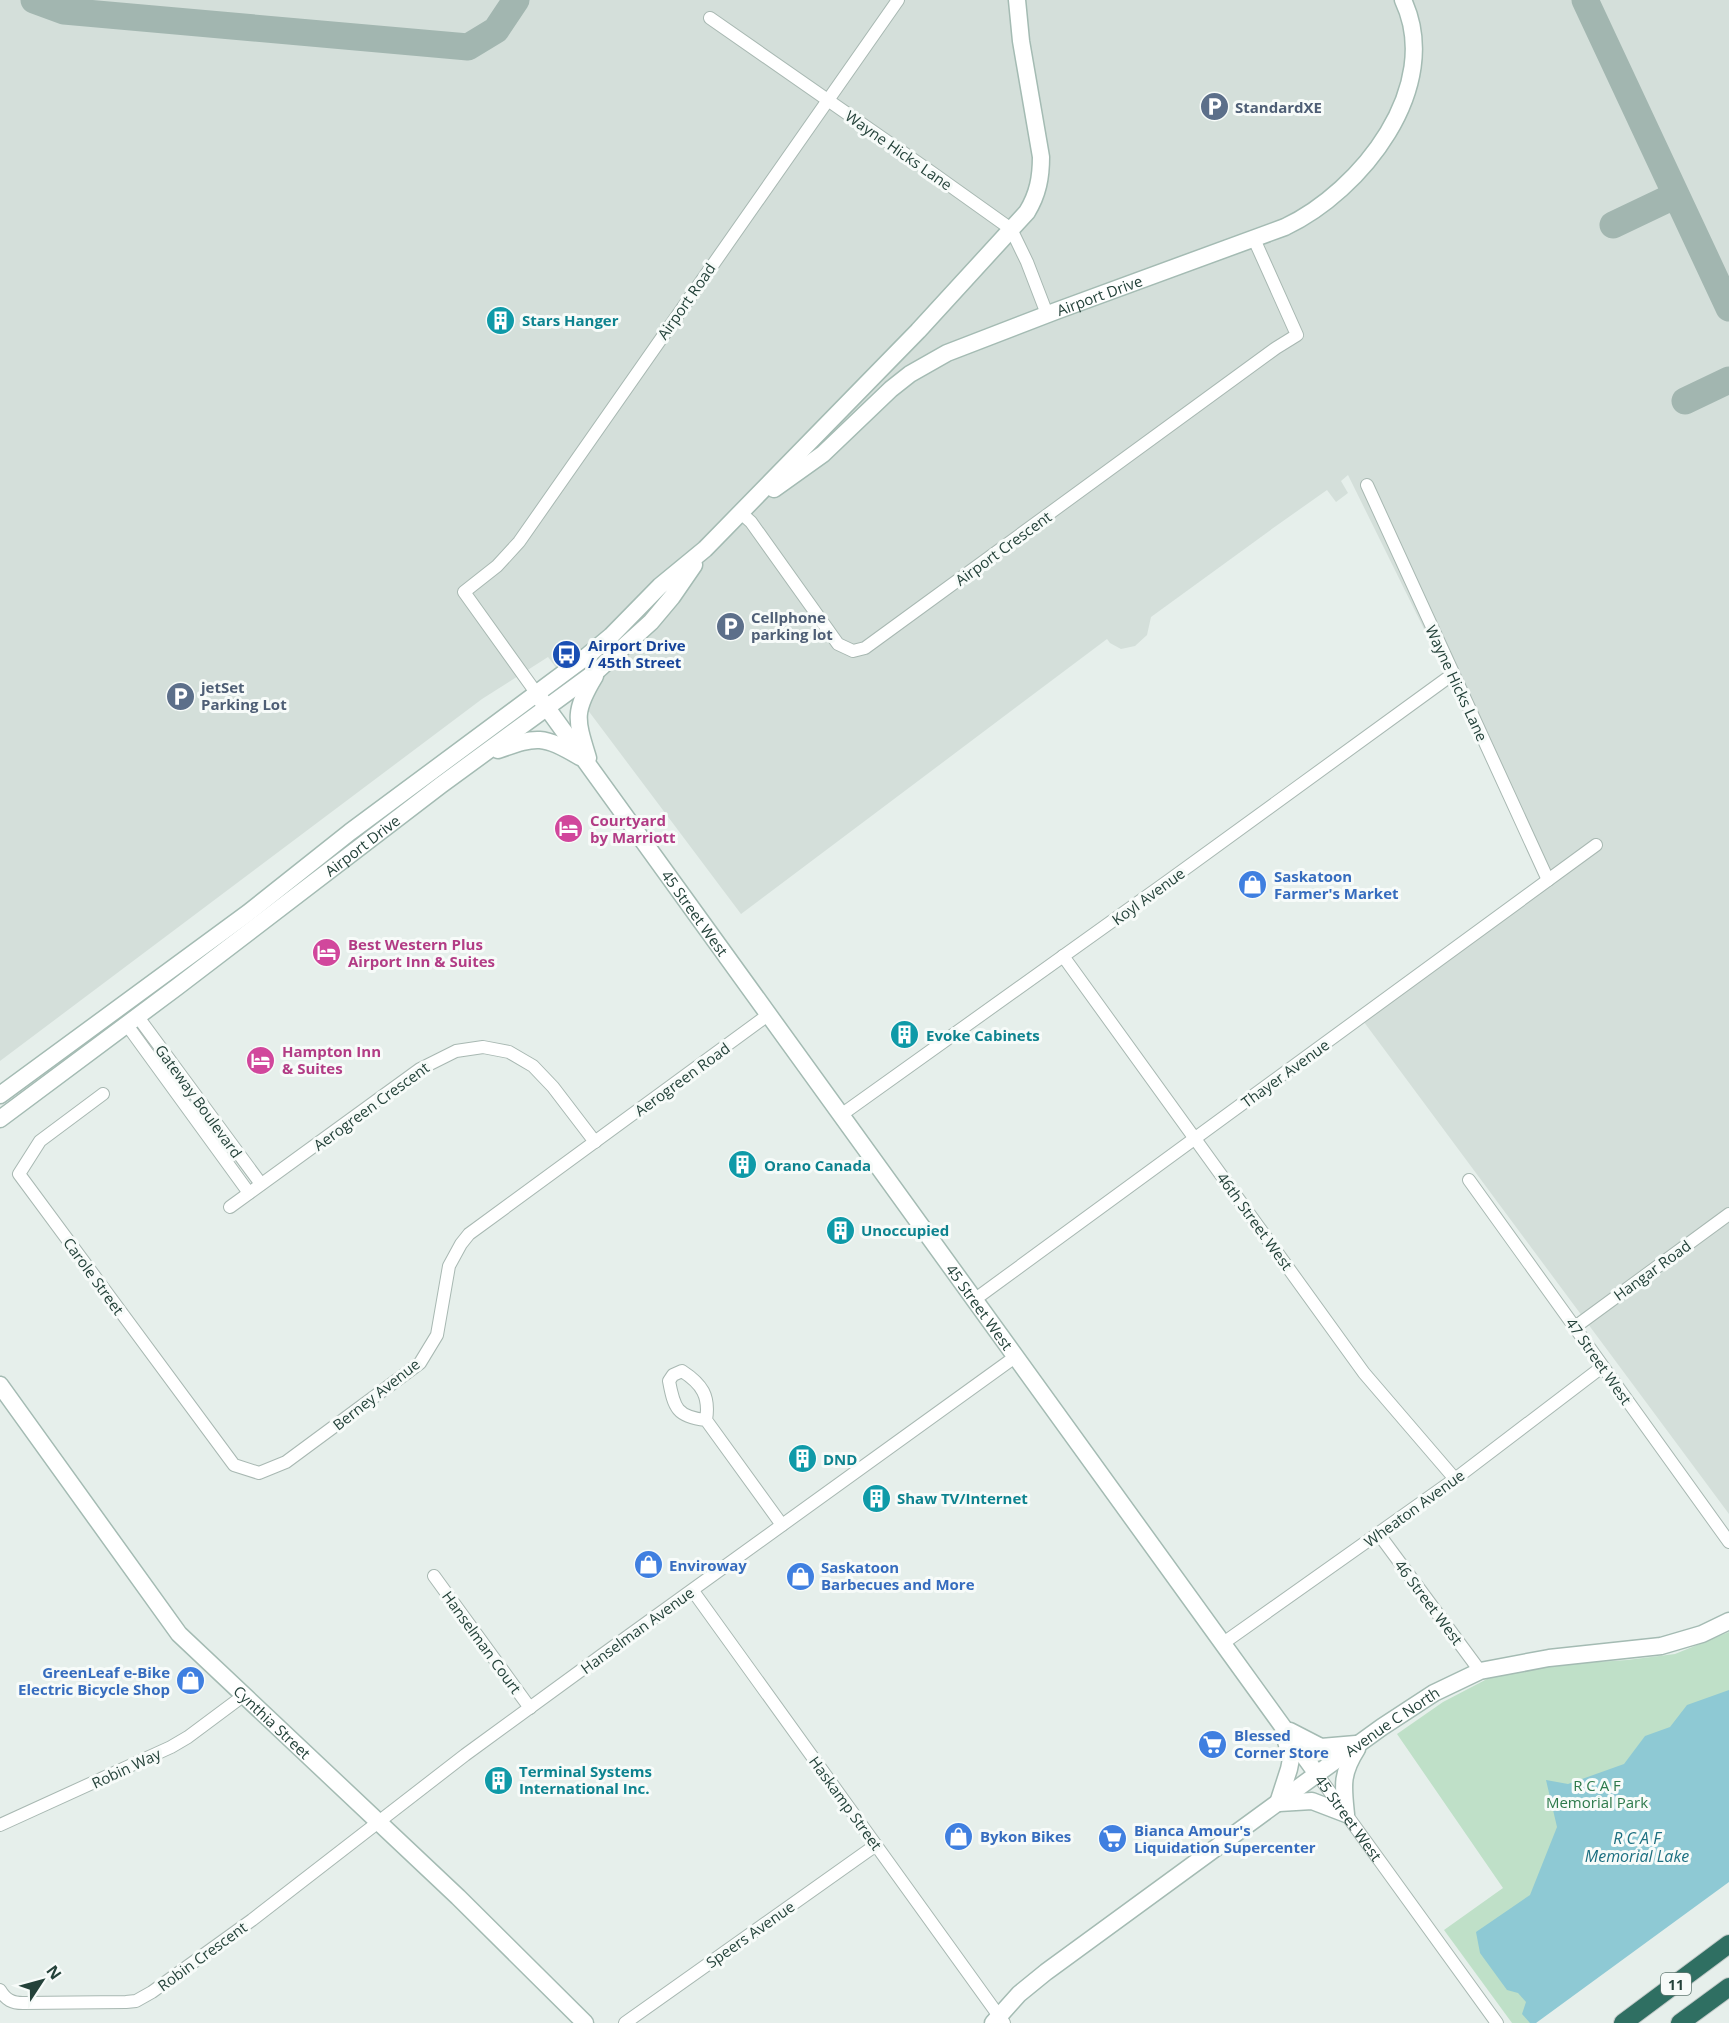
<svg xmlns="http://www.w3.org/2000/svg" width="1729" height="2023" viewBox="0 0 1729 2023" font-family="'Open Sans',sans-serif">
<rect width="100%" height="100%" fill="#e6efeb"/>
<path fill="#d4dfda" d="M0,0H1729V1514L1361,1018L1548,880L1348,475L1341,481L1348,493L1336,502L1327,490L1276,526L1151,617L1147,635L1135,646L1121,649L1110,643L1107,639L741,914L548,657L482,699L0,1061Z"/>
<path fill="#bfe0c8" d="M1729,1632V1881L1534,2023H1512L1444,1930L1503,1888L1397,1734L1443,1702L1487,1679L1537,1666L1627,1660L1675,1654Z"/>
<path fill="#8ec9d4" d="M1729,1690V1882L1536,2023H1530L1522,2014L1526,2002L1518,1993L1507,1990L1480,1953L1476,1932L1530,1895L1557,1827L1546,1780L1568,1784L1624,1764L1645,1736L1670,1727L1687,1705Z"/>
<g fill="none" stroke-linecap="round" stroke-linejoin="round">
<path stroke="#a2b6b0" stroke-width="27" d="M34,0L64,11L468,47L496,30L516,0
M1585,0L1729,308
M1613,225L1676,195
M1685,401L1729,380"/>
<defs>
<g id="street">
<path d="M710,18L931,172L1011,229L1027,262L1047,314"/>
<path d="M1367,485L1548,880"/>
<path d="M741,513L751,522L838,644L853,651L865,648L1276,348L1297,335L1254,239"/>
<path d="M537,694L464,592L497,566L519,542L898,0"/>
<path d="M1063,956L1364,1373L1455,1479"/>
<path d="M138,1017L261,1184"/>
<path d="M127,1025L249,1193"/>
<path d="M103,1094L40,1141L19,1174L234,1465L259,1473L286,1462L420,1363L437,1335L449,1266L461,1244L469,1234L768,1015"/>
<path d="M841,1115L1171,879L1453,674"/>
<path d="M1469,1180L1729,1542"/>
<path d="M230,1207L420,1069L456,1051L483,1047L509,1052L533,1066L553,1087L595,1142"/>
<path d="M974,1300L1596,845"/>
<path d="M1575,1327L1729,1214"/>
<path d="M706,1420C677,1417 674,1408 669,1381L673,1375L682,1371C702,1384 710,1396 706,1420L782,1525"/>
<path d="M1378,1533L1480,1671"/>
<path d="M434,1576L530,1708"/>
<path d="M693,1591L1004,2023"/>
<path d="M1222,1644L1455,1479L1602,1367"/>
<path id="s1" d="M1317,1774L1497,2023"/>
<path d="M0,1825L171,1747L188,1737L243,1696"/>
<path d="M0,1990C6,2000 12,2003 23,2003L126,2002L136,2001L152,1992L252,1920L465,1755L602,1655L1015,1357"/>
<path d="M625,2023L876,1845"/>
</g>
<g id="secondary">
<path id="s2" d="M774,489L823,454L891,389L910,374L947,353L1056,311L1285,227C1361,191 1444,87 1403,0"/>
<path id="s3" d="M537,694L1317,1774"/>
<path d="M498,750C538,736 542,735 580,757"/>
<path d="M588,758C576,719 573,712 595,676"/>
<path d="M0,1095L248,913L350,832L587,656L611,636L660,586L705,549L918,331L1027,212C1038,194 1041,177 1041,157L1021,41L1017,0"/>
<path id="s4" d="M0,1119L177,987L441,785L598,670L651,622L672,597L694,565"/>
<path id="s5" d="M0,1385L179,1634L458,1897L585,2023"/>
<path d="M1290,1731L1321,1747L1356,1744"/>
<path d="M1278,1803L1289,1769L1291,1759L1284,1734"/>
<path d="M1279,1803L1312,1801L1346,1814C1343,1786 1341,1774 1357,1749"/>
<path id="s6" d="M993,2023L1019,1994L1046,1972L1317,1774L1382,1727L1434,1693L1480,1671L1549,1658L1661,1646L1702,1634L1729,1621"/>
</g>
<path id="highway" d="M1623,2023L1729,1944
M1680,2023L1729,1987"/>
</defs>
<use href="#street" stroke="#a8b8b2" stroke-width="14"/>
<use href="#secondary" stroke="#a4bbb3" stroke-width="19"/>
<use href="#highway" stroke="#c2cac8" stroke-width="20"/>
<use href="#street" stroke="#fff" stroke-width="12"/>
<use href="#secondary" stroke="#fff" stroke-width="16"/>
<use href="#highway" stroke="#2f6f62" stroke-width="18"/>
</g>
<defs>
<symbol id="parking-disc" viewBox="-11 -11 22 22"><circle r="9.5" fill="#5c6f8a" stroke="#f7fbf9"/><path d="M-3.5-5.5H1a3.5 3.5 0 0 1 0 7H-1V5.5H-3.5ZM-1-3.4V-.6H.8a1.4 1.4 0 0 0 0-2.8Z" fill="#fff"/></symbol>
<symbol id="building-disc" viewBox="-11 -11 22 22"><circle r="9.5" fill="#0f9aa8" stroke="#f7fbf9"/><path d="M-4-6H4V6H1V3H-1V6H-4ZM-2.5-4.3h1.7v1.8h-1.7ZM.8-4.3h1.7v1.8H.8ZM-2.5-1h1.7V.8h-1.7ZM.8-1h1.7V.8H.8Z" fill="#fff"/></symbol>
<symbol id="bus-disc" viewBox="-11 -11 22 22"><circle r="9.5" fill="#1a4fb4" stroke="#f7fbf9"/><path d="M-5-6H5V4H4V6H2V4H-2V6H-4V4H-5ZM-3.5-4V0h7V-4ZM-3.5 1.2v1.5H-2V1.2ZM2 1.2v1.5H3.5V1.2Z" fill="#fff"/></symbol>
<symbol id="hotel-disc" viewBox="-11 -11 22 22"><circle r="9.5" fill="#d1479c" stroke="#f7fbf9"/><path d="M-6-4.5h1.5V1H6V5H4.5V3h-9V5H-6ZM-4 0a1.8 1.8 0 1 1 3.6 0ZM.5 0V-2.5h3Q6-2.5 6 0Z" fill="#fff"/></symbol>
<symbol id="shop-disc" viewBox="-11 -11 22 22"><circle r="9.5" fill="#3f7fe0" stroke="#f7fbf9"/><path d="M-5-2.5h2.3a2.7 3.5 0 0 1 5.4 0H5L5.5 6h-11ZM-1.5-2.5h3a1.5 2.3 0 0 0-3 0Z" fill="#fff"/></symbol>
<symbol id="supermarket-disc" viewBox="-11 -11 22 22"><circle r="9.5" fill="#3f7fe0" stroke="#f7fbf9"/><path d="M-6-5.5h2.5l.6 2H6L4.5 2H-2.5L-4.4-4H-6ZM-1.5 3.2a1.3 1.3 0 1 0 .1 0ZM3 3.2a1.3 1.3 0 1 0 .1 0Z" fill="#fff"/></symbol>
</defs>
<g fill-rule="evenodd">
<use href="#parking-disc" x="1198" y="90" width="33" height="33"/>
<use href="#building-disc" x="484" y="304" width="33" height="33"/>
<use href="#parking-disc" x="714" y="610" width="33" height="33"/>
<use href="#bus-disc" x="550" y="638" width="33" height="33"/>
<use href="#parking-disc" x="164" y="680" width="33" height="33"/>
<use href="#hotel-disc" x="552" y="812" width="33" height="33"/>
<use href="#shop-disc" x="1236" y="868" width="33" height="33"/>
<use href="#hotel-disc" x="310" y="936" width="33" height="33"/>
<use href="#building-disc" x="888" y="1018" width="33" height="33"/>
<use href="#hotel-disc" x="244" y="1044" width="33" height="33"/>
<use href="#building-disc" x="726" y="1148" width="33" height="33"/>
<use href="#building-disc" x="824" y="1214" width="33" height="33"/>
<use href="#building-disc" x="786" y="1442" width="33" height="33"/>
<use href="#building-disc" x="860" y="1482" width="33" height="33"/>
<use href="#shop-disc" x="632" y="1548" width="33" height="33"/>
<use href="#shop-disc" x="784" y="1560" width="33" height="33"/>
<use href="#shop-disc" x="174" y="1664" width="33" height="33"/>
<use href="#supermarket-disc" x="1196" y="1728" width="33" height="33"/>
<use href="#building-disc" x="482" y="1764" width="33" height="33"/>
<use href="#shop-disc" x="942" y="1820" width="33" height="33"/>
<use href="#supermarket-disc" x="1096" y="1822" width="33" height="33"/>
</g>
<g text-anchor="middle" dominant-baseline="central" stroke-width="6" stroke-linejoin="round" paint-order="stroke">
<rect fill="#f7fbf9" stroke="#637a73" stroke-width="1.5" x="1661" y="1973" width="30" height="22" rx="4.5"/>
<g font-size="14" font-weight="bold" fill="#24423a">
<text x="1676" y="1984">11</text>
</g>
<g font-size="15" font-weight="bold" fill="#4e5e75" stroke="#f7fbf9" text-anchor="start">
<text x="1235" y="107">StandardXE</text>
<text x="751" y="617">Cellphone<tspan x="751" dy="17">parking lot</tspan></text>
<text x="201" y="687">jetSet<tspan x="201" dy="17">Parking Lot</tspan></text>
</g>
<g font-size="15" fill="#24423a" stroke="#f7fbf9">
<text transform="translate(899 150) rotate(35)">Wayne Hicks Lane</text>
<text stroke="none"><textPath href="#s2" startOffset="384">Airport Drive</textPath></text>
<text transform="translate(686 301) rotate(-55)">Airport Road</text>
<text transform="translate(1003 548) rotate(-36)">Airport Crescent</text>
<text transform="translate(1457 683) rotate(65)">Wayne Hicks Lane</text>
<text stroke="none"><textPath href="#s4" startOffset="454">Airport Drive</textPath></text>
<text transform="translate(1148 896) rotate(-36)">Koyl Avenue</text>
<text stroke="none"><textPath href="#s3" startOffset="270">45 Street West</textPath></text>
<text transform="translate(1285 1073) rotate(-36)">Thayer Avenue</text>
<text transform="translate(682 1079) rotate(-36)">Aerogreen Road</text>
<text transform="translate(199 1101) rotate(54)">Gateway Boulevard</text>
<text transform="translate(371 1106) rotate(-36)">Aerogreen Crescent</text>
<text transform="translate(1255 1221) rotate(54)">46th Street West</text>
<text transform="translate(1652 1270) rotate(-36)">Hangar Road</text>
<text transform="translate(94 1276) rotate(54)">Carole Street</text>
<text stroke="none"><textPath href="#s3" startOffset="756">45 Street West</textPath></text>
<text transform="translate(1599 1361) rotate(55)">47 Street West</text>
<text transform="translate(376 1394) rotate(-38)">Berney Avenue</text>
<text transform="translate(1414 1508) rotate(-36)">Wheaton Avenue</text>
<text transform="translate(1429 1602) rotate(53)">46 Street West</text>
<text transform="translate(637 1630) rotate(-36)">Hanselman Avenue</text>
<text transform="translate(482 1642) rotate(54)">Hanselman Court</text>
<text stroke="none"><textPath href="#s5" startOffset="435">Cynthia Street</textPath></text>
<text stroke="none"><textPath href="#s6" startOffset="501">Avenue C North</textPath></text>
<text transform="translate(126 1768) rotate(-25)">Robin Way</text>
<text transform="translate(846 1803) rotate(54)">Haskamp Street</text>
<text stroke="none"><textPath href="#s1" startOffset="54">45 Street West</textPath></text>
<text transform="translate(750 1934) rotate(-35)">Speers Avenue</text>
<text transform="translate(202 1956) rotate(-36)">Robin Crescent</text>
</g>
<g font-size="15" font-weight="bold" fill="#0d838f" stroke="#f7fbf9" text-anchor="start">
<text x="522" y="320">Stars Hanger</text>
<text x="926" y="1035">Evoke Cabinets</text>
<text x="764" y="1165">Orano Canada</text>
<text x="861" y="1230">Unoccupied</text>
<text x="823" y="1459">DND</text>
<text x="897" y="1498">Shaw TV/Internet</text>
<text x="519" y="1771">Terminal Systems<tspan x="519" dy="17">International Inc.</tspan></text>
</g>
<g font-size="15" font-weight="bold" fill="#164399" stroke="#f7fbf9" text-anchor="start">
<text x="588" y="645">Airport Drive<tspan x="588" dy="17">/ 45th Street</tspan></text>
</g>
<g font-size="15" font-weight="bold" fill="#b23c85" stroke="#f7fbf9" text-anchor="start">
<text x="590" y="820">Courtyard<tspan x="590" dy="17">by Marriott</tspan></text>
<text x="348" y="944">Best Western Plus<tspan x="348" dy="17">Airport Inn &amp; Suites</tspan></text>
<text x="282" y="1051">Hampton Inn<tspan x="282" dy="17">&amp; Suites</tspan></text>
</g>
<g font-size="15" font-weight="bold" fill="#366cbe" stroke="#f7fbf9" text-anchor="start">
<text x="1274" y="876">Saskatoon<tspan x="1274" dy="17">Farmer's Market</tspan></text>
<text x="669" y="1565">Enviroway</text>
<text x="821" y="1567">Saskatoon<tspan x="821" dy="17">Barbecues and More</tspan></text>
<text x="170" y="1672" text-anchor="end">GreenLeaf e-Bike<tspan x="170" dy="17">Electric Bicycle Shop</tspan></text>
<text x="1234" y="1735">Blessed<tspan x="1234" dy="17">Corner Store</tspan></text>
<text x="1134" y="1830">Bianca Amour's<tspan x="1134" dy="17">Liquidation Supercenter</tspan></text>
<text x="980" y="1836">Bykon Bikes</text>
</g>
<g font-size="15" fill="#2d7a4b" stroke="#f7fbf9">
<text x="1597" y="1785">R C A F<tspan x="1597" dy="17">Memorial Park</tspan></text>
</g>
<g font-size="16" font-style="italic" fill="#1c6f80" stroke="#f7fbf9">
<text x="1637" y="1838">R C A F<tspan x="1637" dy="18">Memorial Lake</tspan></text>
</g>
</g>
<g transform="translate(42 1981) rotate(54)" stroke="#f7fbf9" stroke-width="4.5" paint-order="stroke">
<path d="M0-4.5L10 22L0 15L-10 22Z" fill="#24423a"/>
<text y="-9" font-size="16" font-weight="bold" text-anchor="middle" fill="#24423a">N</text>
</g>
</svg>
